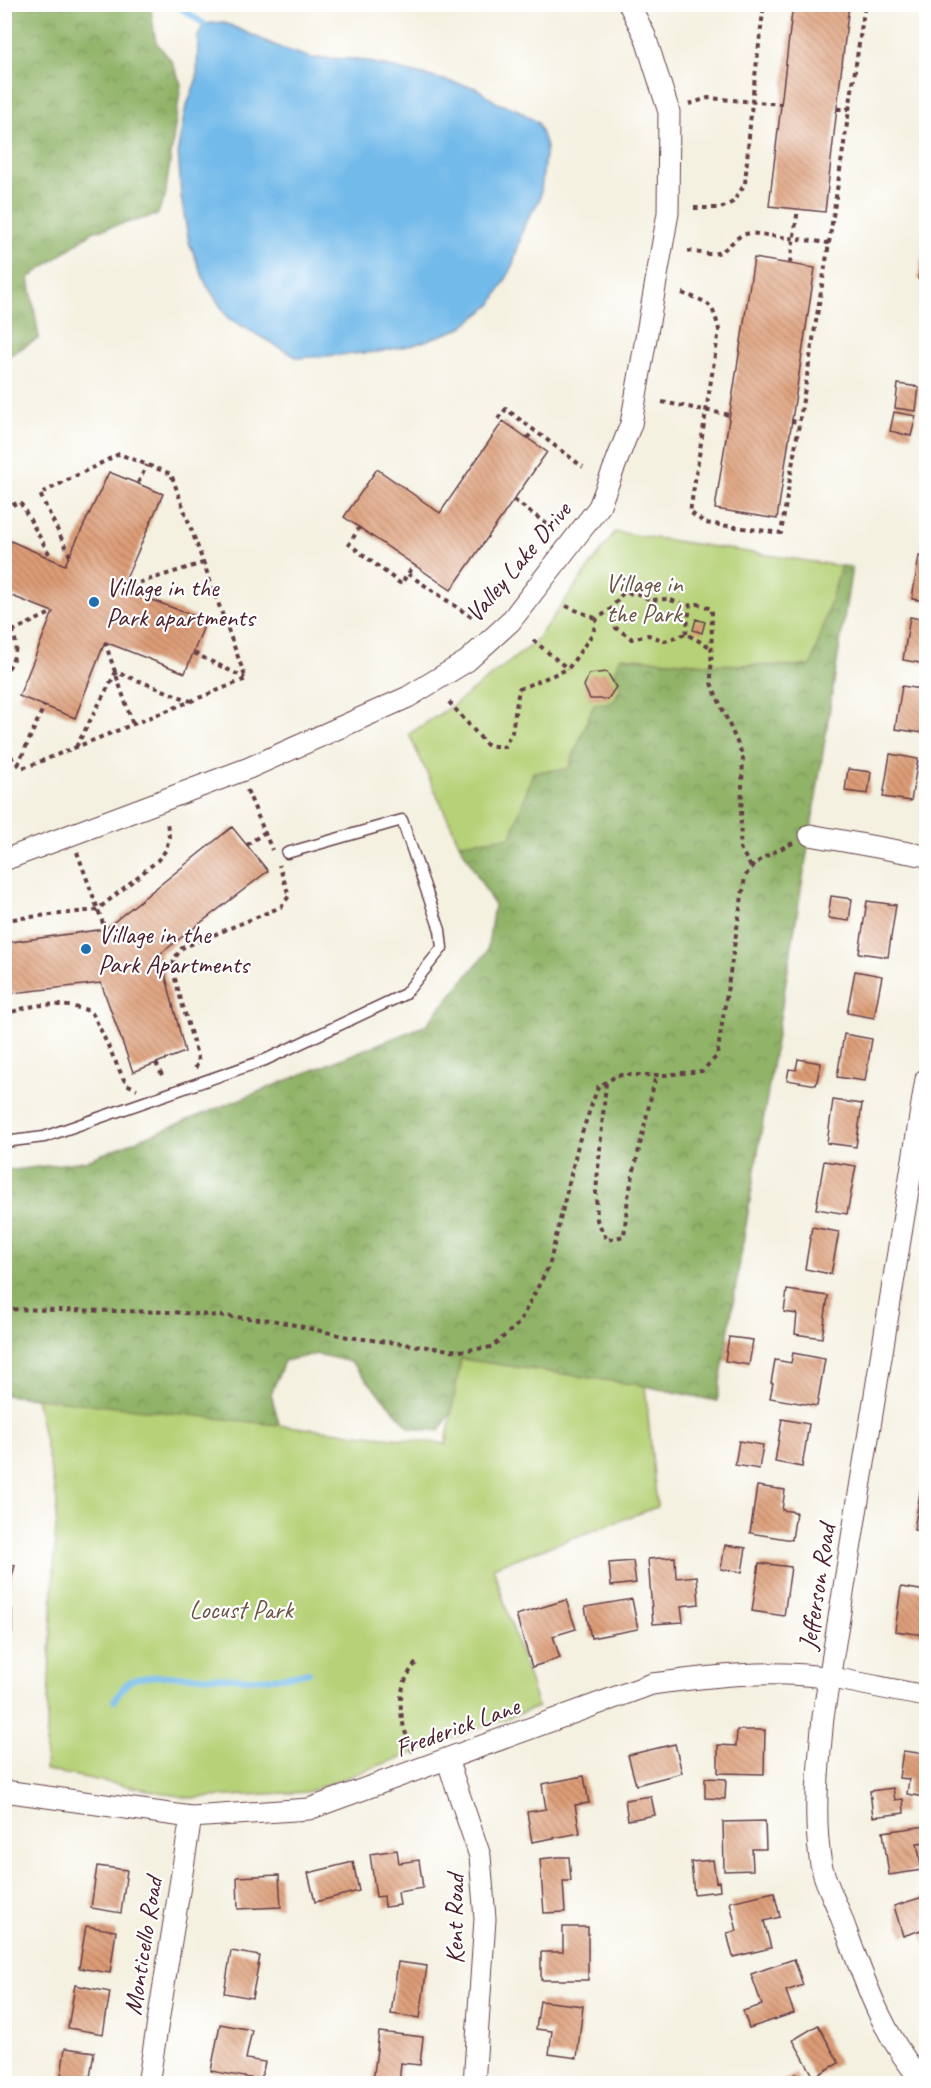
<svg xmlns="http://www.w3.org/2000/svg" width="931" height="2088" viewBox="0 0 931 2088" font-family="Caveat,sans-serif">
<defs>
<pattern id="forest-crowns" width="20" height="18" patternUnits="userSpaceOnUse" patternTransform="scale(1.5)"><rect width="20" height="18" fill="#90b368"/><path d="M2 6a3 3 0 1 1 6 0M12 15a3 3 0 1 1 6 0" fill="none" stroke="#789156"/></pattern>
<pattern id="building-back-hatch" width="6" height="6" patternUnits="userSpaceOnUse" patternTransform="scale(1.5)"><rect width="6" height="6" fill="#dd9d77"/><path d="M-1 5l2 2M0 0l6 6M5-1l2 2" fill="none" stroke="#b57f62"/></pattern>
</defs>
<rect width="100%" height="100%" fill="#fff"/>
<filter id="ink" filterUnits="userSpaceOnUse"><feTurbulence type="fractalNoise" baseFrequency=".0167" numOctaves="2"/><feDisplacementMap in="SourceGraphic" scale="12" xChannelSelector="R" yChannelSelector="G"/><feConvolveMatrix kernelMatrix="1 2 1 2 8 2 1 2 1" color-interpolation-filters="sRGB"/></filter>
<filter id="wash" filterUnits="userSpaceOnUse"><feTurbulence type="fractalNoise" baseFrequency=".008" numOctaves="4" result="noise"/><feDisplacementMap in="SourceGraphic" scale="24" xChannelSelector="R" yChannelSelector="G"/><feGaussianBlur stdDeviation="1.35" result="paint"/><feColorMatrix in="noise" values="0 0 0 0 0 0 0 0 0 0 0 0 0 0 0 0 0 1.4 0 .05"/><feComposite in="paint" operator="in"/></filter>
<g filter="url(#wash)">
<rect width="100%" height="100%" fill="#f4f1e1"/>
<path fill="url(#forest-crowns)" stroke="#6d694a" stroke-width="1.5" d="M4,5H150L156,42L172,62L181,84L165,197L157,215L94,231L29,278L39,338L5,358Z
M841,566L852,567L810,835L717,1401L645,1386L461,1359L452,1411L439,1431L410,1428L351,1362L317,1354L284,1361L271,1394L286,1450L59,1433L36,1398L5,1395L4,1168L14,1170L85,1161L426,1025L487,952L494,905L459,843L511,836L533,772L568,769L594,704L613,702L621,687L614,671L621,657L709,664L810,666Z"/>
<path fill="#b6d177" stroke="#807851" stroke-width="1.5" d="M615,532L841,566L811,666L709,664L621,657L614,671L621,687L613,702L594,704L568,769L533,772L511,837L459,843L409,734L452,706L534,643Z
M461,1359L645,1386L657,1507L493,1567L538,1707L307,1792L189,1798L45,1770L57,1501L36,1398L446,1444Z"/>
<path fill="#72baea" stroke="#5e6c8a" stroke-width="1.5" d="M223,22L281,48L311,58L357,59L476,88L497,103L516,109L538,123L546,146L540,199L525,223L511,270L491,305L459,329L413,345L377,352L298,358L228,318L206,284L189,242L181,196L178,149L185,111L197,78L198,36L204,24Z"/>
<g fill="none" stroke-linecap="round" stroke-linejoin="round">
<path stroke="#72baea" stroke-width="6" d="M175,4L204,24
M114,1701C119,1695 123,1686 129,1682C144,1671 227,1678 249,1679C270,1679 289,1677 309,1672"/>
</g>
<g id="blocks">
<path fill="url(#building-back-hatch)" d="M793,4H849L825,212L769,206Z
M922,256L926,257V281L918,279Z
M754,258L815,268L777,519L715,509Z
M898,384L919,387L916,411L895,408Z
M894,412L916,416L911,436L890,431Z
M503,421L547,452L451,590L344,517L377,469L440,513Z
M109,472L163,494L122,588L206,621L185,673L105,642L75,718L19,696L53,612L4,593V538L65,565Z
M919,556L926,557V601L912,599Z
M910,617L926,620V664L903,660Z
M696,619L705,622L702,633L693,630Z
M607,672L616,687L608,699H590L584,686L589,674Z
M902,686L926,690V710L923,733L895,729Z
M890,754L918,759L911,801L883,797Z
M848,769L871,772L868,794L845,791Z
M232,827L268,871L160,954L185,1052L133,1072L101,983L4,994V943L105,929Z
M831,896L852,899L849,921L828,918Z
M867,901L896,905L888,957L859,953Z
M855,971L882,976L874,1018L847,1013Z
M844,1034L872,1039L865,1081L837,1077Z
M798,1059L821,1063L816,1085L787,1080L789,1069L796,1070Z
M833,1100L862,1104L856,1147L827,1143Z
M824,1161L856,1166L847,1214L816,1209Z
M812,1227L839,1232L831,1274L805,1269Z
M787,1290L828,1296L822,1338L795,1334L797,1314L784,1312Z
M729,1337L753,1340L749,1365L725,1361Z
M793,1353L825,1359L817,1406L770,1398L773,1383H771L775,1360L791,1363Z
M782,1419L809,1424L802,1467L775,1462Z
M739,1441L763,1445L759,1469L735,1465Z
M757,1486L785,1490L782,1510L796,1512L792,1540L750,1533Z
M921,1487L926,1488V1531L914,1530Z
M725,1545L746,1548L742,1572L721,1569Z
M675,1557L676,1578L697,1576L699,1604L681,1606L683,1622L653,1624L648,1559Z
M633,1561L636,1583L611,1586L609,1563Z
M4,1563L15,1565L9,1588L4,1587Z
M759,1563L791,1567L784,1616L752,1611Z
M901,1587L926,1591V1621L924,1635L895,1631Z
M632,1599L638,1629L591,1638L585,1607Z
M566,1600L576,1629L553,1636L560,1658L532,1667L516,1615Z
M4,1609H12V1633H4Z
M737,1730H765L764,1774L718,1773V1745L736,1746Z
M675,1744L682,1773L636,1785L628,1755Z
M903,1751L926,1754L925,1797L907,1794L909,1779L899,1778Z
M584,1776L589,1803L575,1805L580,1833L532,1842L527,1812L546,1809L542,1784Z
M705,1778L726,1779L725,1799L705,1798Z
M893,1788L895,1800L903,1799L904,1813L873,1817L870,1791Z
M651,1796L655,1815L628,1820L625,1800Z
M765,1821L766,1849H752L753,1870L724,1871L723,1822Z
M926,1826V1842L917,1843L922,1870L889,1875L883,1832Z
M397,1850L399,1863L419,1860L423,1888L398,1892L400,1905L385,1907L384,1896L376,1897L370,1854Z
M558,1857H569L571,1881H563L565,1912L544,1913L540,1859Z
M713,1860L716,1882L719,1881L720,1891L694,1894L691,1862Z
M353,1862L359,1891L315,1902L308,1873Z
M97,1866L127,1870L121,1913L91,1908Z
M279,1875L281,1907L238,1909L237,1877Z
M774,1892L780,1917L764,1921L771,1948L733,1957L727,1933L737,1931L730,1902Z
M926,1896V1947L921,1930L903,1936L894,1906Z
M86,1926L116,1931L110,1973L79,1968Z
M563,1927H588V1980H541V1952H563Z
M231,1951L260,1956L252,1998L224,1993Z
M794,1959L803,1985L786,1991L794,2013L749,2028L743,2011L762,2005L751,1974Z
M398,1962L427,1966L420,2018L391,2014Z
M75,1985L110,1992L103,2034L68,2028Z
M540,2001L583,2006L577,2058L549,2054L552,2031L536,2029Z
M220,2024L252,2030L246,2059L265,2062L261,2080L211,2071Z
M818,2025L839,2063L814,2077L793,2040Z
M379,2032L423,2037L420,2065L401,2063L399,2084L373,2082Z
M65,2048L94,2052L89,2084H60Z
M796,2074L800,2084H776Z"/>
</g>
</g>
<g filter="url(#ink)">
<use href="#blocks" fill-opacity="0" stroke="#643e46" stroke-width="1.5"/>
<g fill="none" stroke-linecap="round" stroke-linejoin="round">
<defs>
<path id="lane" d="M4,1142L44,1137L265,1060L405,994L442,948L440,930L402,820L287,853"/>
<path id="street" d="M810,835L926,856
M4,860L249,768L408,697L467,661L510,622L599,507L631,424L668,213L669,112L645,36L629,4
M447,1759L480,1856L485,1919L474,2084
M4,1791L191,1817L309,1809L652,1684C711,1676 771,1669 831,1678C863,1683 895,1691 926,1696
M148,2084L191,1817
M925,2084C881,2036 862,1973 840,1914C833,1896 822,1876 820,1858C813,1811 819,1764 823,1717L926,1079"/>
</defs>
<use href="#lane" stroke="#643e46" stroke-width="13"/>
<use href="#street" stroke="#643e46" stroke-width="23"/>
<path stroke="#643e46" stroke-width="4" stroke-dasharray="4.5 4.5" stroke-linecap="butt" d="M689,104L708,98L781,104
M837,109H849
M694,208H721L733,202L745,184L752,101L764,4
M688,251C698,252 713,257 722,251C733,244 736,235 750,233L829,243
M790,263L798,209
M682,293C709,303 712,301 719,330L690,512L705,523L781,533L829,243L865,4
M662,402L730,415
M498,419L506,409L583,467
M791,421L800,422
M527,438L534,431
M138,483L147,465
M514,500L551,527
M4,508L20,502L51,557
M360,527L349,544L401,584L414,565
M70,556L40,494L119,454L171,474L246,679
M408,574L473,618
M122,588L203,563
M566,606L597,619
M611,609L616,628L632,639L648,635L665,641L686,634L712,648
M4,614C18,636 21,653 4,674
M686,634L690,606
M4,635L53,612
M533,640L568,669
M105,642L133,725
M194,653L245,678
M449,702L487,745L504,747L512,732L519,689L568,669L593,633L597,619L611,609L623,593L638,594L651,600L668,599L686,606L698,604L712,609L711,683L743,756L740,848L751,867
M4,739L13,760L22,768L34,764L246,679
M76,747L116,672L191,701
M18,765L44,706
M247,790L272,850
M247,845L265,832
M77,852L105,929
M4,917L12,919L97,910L157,861L166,850L169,837L167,822
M4,1015C29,1005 47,1002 74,1007C83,1009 88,1009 94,1016L126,1084L137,1089
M156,1063L164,1079
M195,1068L199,1062L173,972L174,959L182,948L281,907L289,896L279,865
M606,1083L596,1192L597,1220L607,1240L624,1236L628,1197L656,1075
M4,1309L171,1312L272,1320L348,1337L459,1351L492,1347L519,1323L549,1266L579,1141L598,1087L618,1075H666L702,1071L717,1056L745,877C755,859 774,852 793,843
M413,1752C399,1721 393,1689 417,1662"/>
<use href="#lane" stroke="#fff" stroke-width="10"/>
<use href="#street" stroke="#fff" stroke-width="21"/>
</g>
</g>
<g fill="#1f6fb2" stroke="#fff" stroke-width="2">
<circle cx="94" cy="602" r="6"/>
<circle cx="86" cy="949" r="6"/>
</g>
<g text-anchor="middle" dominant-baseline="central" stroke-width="4.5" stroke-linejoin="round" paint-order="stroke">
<g font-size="26" fill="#4a1f2b" stroke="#fff">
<text transform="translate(518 562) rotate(-50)">Valley Lake Drive</text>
<text transform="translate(817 1587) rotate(-81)">Jefferson Road</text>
<text transform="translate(457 1727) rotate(-20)">Frederick Lane</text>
<text transform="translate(454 1919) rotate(-90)">Kent Road</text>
<text transform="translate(143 1946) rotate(-81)">Monticello Road</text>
</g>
<g font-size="26" fill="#6a5442" stroke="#fff">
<text x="644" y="583">Village in<tspan x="644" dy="30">the Park</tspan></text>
<text x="241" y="1609">Locust Park</text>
</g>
<g font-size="26" fill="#4a1f2b" stroke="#fff" text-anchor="start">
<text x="106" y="587">Village in the<tspan x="106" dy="30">Park apartments</tspan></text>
<text x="98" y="934">Village in the<tspan x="98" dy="30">Park Apartments</tspan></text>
</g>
</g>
<rect width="931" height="2088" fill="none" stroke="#fff" stroke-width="24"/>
</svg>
